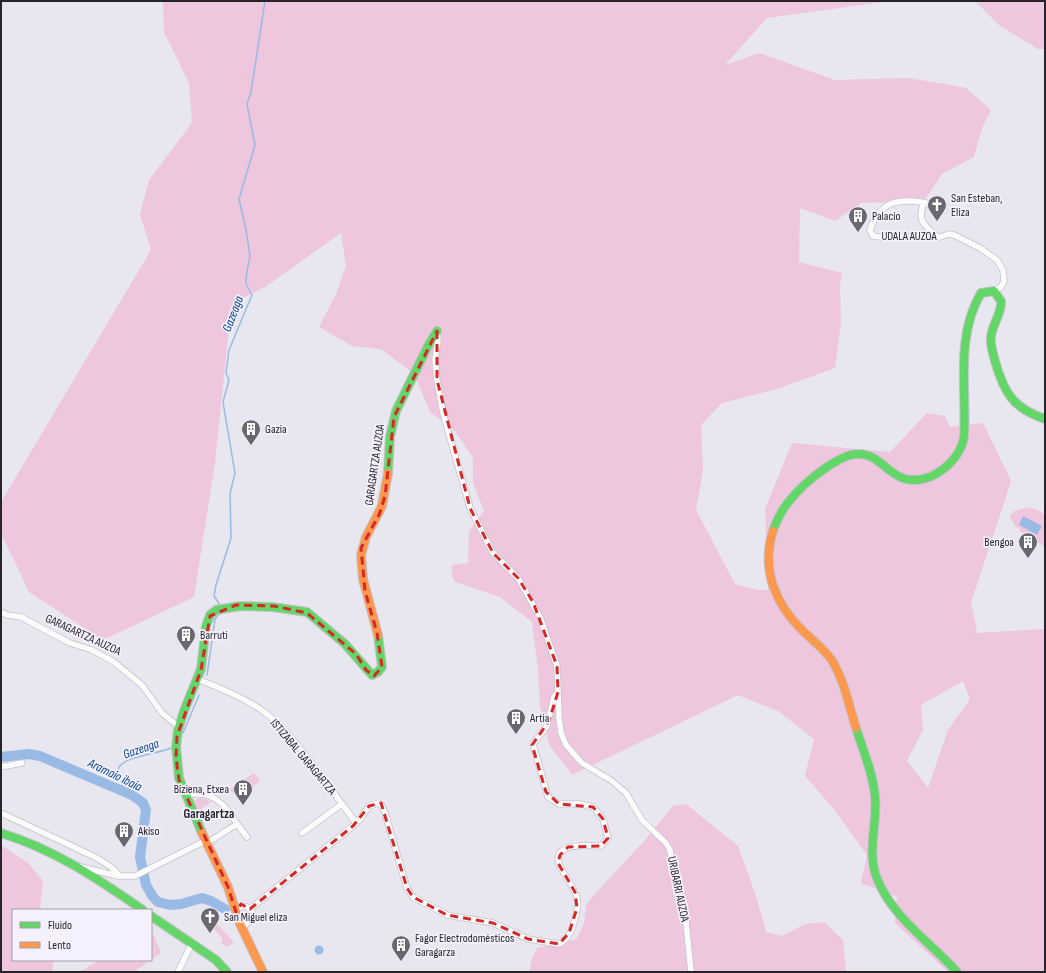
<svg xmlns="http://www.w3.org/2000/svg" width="1046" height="973" viewBox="0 0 1046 973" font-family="'Sofia Sans Condensed',sans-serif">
<rect width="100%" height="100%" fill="#e8e6ee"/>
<path fill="#eec6de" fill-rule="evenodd" d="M163,1H890L767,18L725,65L759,53L835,80L908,78L945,84L966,88L991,110L982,128L974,157L942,174L926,198L894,202L861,203L835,221L800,208L799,262L842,273L840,285L841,322L835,368L777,389L722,403L701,425L703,470L696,510L735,584L757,590H768L765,509L792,443L890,452L927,413L945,416L950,427L983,423L1011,481L971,603L977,630L975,633L1045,629V972H948L895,923L897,897L861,883L867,855L832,807L805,776L814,739L778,711L738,695L572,775L549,745L540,706L538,670L532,622L500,597L455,582L452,576V565L468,563L469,531L484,511L473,483V458L455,431L430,412L414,374L381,349L352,346L319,327L336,294L346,266L341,233L265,287L235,302L228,337L215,463L194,597L103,640L29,592L1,533V502L151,250L140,214L149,180L192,123L189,83L164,32ZM963,681L970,699L948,730L928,788L907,761L923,730L921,705Z
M975,1H1045V49H1038L999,25Z
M1030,507L1045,514V546C1033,541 1013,529 1010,516L1014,511Z
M254,773L260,780L240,798L229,790Z
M201,797L211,802L198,811L193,801Z
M686,804L738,846L756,896L766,932L782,936L805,924L824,922L843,940L846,972H529L532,958L537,948L577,939L584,923L586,905L593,896L646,839L673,806Z
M1,845L28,863L43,881L40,910H13V960H54L52,972H1Z
M215,922L234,942L227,947L221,943L223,940L221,936L211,926Z
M154,935L161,953L134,972H79L100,960H151V936Z"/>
<path fill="#9abae6" d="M1023,516L1042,526L1037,535L1019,525Z
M314.5 950a4.5 4.5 0 1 1 9 0a4.5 4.5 0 1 1-9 0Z"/>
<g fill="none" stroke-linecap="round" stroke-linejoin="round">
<path stroke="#9abae6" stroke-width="1.5" d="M220,605L214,596L216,585L231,538L230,494L235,473L223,402L229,380L226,373L229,350L252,295L246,284V277L250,256L246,230L239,199L255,145L247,104L251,92L265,1
M207,675L215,619L220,613
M183,733L199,695
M125,792C122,785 118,777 118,771C118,756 160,754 171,748"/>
<path stroke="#9abae6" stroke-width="10" d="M1,757L28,754L40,756L132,795L143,803L146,810L140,857L146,885L153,897L158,902L170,905L181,904L202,898L211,901L225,909"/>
<defs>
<path id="street" d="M924,203C916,221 925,225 937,237
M944,210C934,204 932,204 921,202C894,198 879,204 870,230L873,236L881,237H940L949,234L954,235L980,248L997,260L1003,270L1004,281L1001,287L994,291
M437,331L438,339L435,360L437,380L443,413L470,508L493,553L518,578L540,617L557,666L559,718L561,733L566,745L582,763L612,781L626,793L642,820L666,843L670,850L673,872L686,922L691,972
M1,612L7,615L21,617L70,643L92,650L114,662L142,685L162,713L179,727
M197,679C220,688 243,697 263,711C291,731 321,776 342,804
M1,767L22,763
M185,796C209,788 226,804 237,824L207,843
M1,813L95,857L111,867L120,876
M237,824L247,837
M302,833L342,804L356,823
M81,867L118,876H135L205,841
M250,909L353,826L361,818L369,806L379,803L382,806L385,813L407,888L413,897L447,915L493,923L528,939L559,944C566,940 571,933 573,925C576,917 579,907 577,898C574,887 566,878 561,868C547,842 588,845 601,846L608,838L603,819L593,807L580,804H559L548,797L533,744L547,726L554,697L558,692
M236,912C241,903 248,905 253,914L251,921L245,925L240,924
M178,972L192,943"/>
<path id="fast" d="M388,473L390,437L396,411L429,344L437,331
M773,531C777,519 783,508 791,499C803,484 838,454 858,454C877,454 885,470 900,477C926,489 960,463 964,437C967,389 955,337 981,293L994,291L1001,301C1002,314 992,324 991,337C990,345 993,353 995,361C1004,393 1013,408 1045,419
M856,728C863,750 873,773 875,796C878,825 865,855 879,883C895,919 931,943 957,972
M1,833C54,849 98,879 143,910
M202,833L179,778L176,747L178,730L184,711L201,669L206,626L210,615L216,610L240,606L272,607L307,612L345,644L372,675L378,672L382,667L378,635
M151,916L216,960L227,972"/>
<path id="slow" d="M773,531C761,569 775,604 803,631C812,640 823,648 831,659C844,679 849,706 856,728
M378,635L363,579L361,555L366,537L382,506L388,473
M202,833L228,887L240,924L263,972"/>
</defs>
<use href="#street" stroke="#c4c2c8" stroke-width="7"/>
<use href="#fast" stroke="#c4c2c8" stroke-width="10"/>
<use href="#slow" stroke="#c4c2c8" stroke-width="10"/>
<use href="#street" stroke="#fcfbfc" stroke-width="5.5"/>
<use href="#fast" stroke="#63d668" stroke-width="8"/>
<use href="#slow" stroke="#ff974d" stroke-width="8"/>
</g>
<path fill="none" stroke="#d62828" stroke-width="3" stroke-dasharray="8 5" stroke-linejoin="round" d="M437,331V380L470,508L493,553L518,578L533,602L557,666L558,692L549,721L532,745L546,792L559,804L593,807L603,819L608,838L601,846L568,847L560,855L558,863L575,892L577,908L569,933L559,944L528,939L493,923L447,915L413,897L407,888L381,803L369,806L353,826L250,909L241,904L236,912L228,887L179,780L176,758L177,736L201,670L210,616L236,605L274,606L307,613L356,654L366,670L374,676L382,667L377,633L365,591L361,548L379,515L385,496L394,417Z"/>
<defs>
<symbol id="church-pin" viewBox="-11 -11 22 30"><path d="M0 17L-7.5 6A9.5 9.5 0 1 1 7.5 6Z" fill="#6a686e" stroke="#f5f0fe"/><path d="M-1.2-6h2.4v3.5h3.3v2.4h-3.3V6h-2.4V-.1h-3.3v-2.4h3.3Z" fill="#fff"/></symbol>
<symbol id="building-pin" viewBox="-11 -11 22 30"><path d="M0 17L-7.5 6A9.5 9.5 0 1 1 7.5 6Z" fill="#6a686e" stroke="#f5f0fe"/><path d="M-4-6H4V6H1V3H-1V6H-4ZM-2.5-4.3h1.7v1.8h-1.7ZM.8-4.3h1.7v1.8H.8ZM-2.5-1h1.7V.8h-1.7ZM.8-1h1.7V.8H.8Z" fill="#fff"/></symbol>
</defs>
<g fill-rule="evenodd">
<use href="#church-pin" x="926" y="194" width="22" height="30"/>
<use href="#building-pin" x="847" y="205" width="22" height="30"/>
<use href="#building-pin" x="240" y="418" width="22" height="30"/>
<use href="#building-pin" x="1017" y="531" width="22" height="30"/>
<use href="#building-pin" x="175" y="624" width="22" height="30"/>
<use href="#building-pin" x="505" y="707" width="22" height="30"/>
<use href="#building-pin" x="232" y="778" width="22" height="30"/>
<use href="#building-pin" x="113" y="820" width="22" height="30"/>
<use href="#church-pin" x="199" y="906" width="22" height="30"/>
<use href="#building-pin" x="390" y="934" width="22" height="30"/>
</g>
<g text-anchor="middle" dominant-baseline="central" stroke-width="3.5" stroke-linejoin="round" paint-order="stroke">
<g font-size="12" fill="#262429" stroke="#f5f0fe" text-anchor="start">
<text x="951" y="198">San Esteban,<tspan x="951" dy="14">Eliza</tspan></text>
<text x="872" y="216">Palacio</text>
<text x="265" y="429">Gazia</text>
<text x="1014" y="542" text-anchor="end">Bengoa</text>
<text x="200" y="635">Barruti</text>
<text x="530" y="718">Artia</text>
<text x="229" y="789" text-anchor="end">Biziena, Etxea</text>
<text x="138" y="831">Akiso</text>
<text x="224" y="917">San Miguel eliza</text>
<text x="415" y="938">Fagor Electrodomésticos<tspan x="415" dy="14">Garagarza</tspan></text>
</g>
<g font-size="12" fill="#262429" stroke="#f5f0fe">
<text x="909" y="236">UDALA AUZOA</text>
<text transform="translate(375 465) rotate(-82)">GARAGARTZA AUZOA</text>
<text transform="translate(83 635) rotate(25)">GARAGARTZA AUZOA</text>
<text transform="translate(303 757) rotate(50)">ISTIZABAL GARAGARTZA</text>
<text transform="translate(678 889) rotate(78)">URIBARRI AUZOA</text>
</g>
<g font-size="13" font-style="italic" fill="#00458b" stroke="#f5f0fe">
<text transform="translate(233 314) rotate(-69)">Gazeaga</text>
<text transform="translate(141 749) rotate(-19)">Gazeaga</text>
<text transform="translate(115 775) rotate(26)">Aramaio ibaia</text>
</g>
<g font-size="13" font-weight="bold" fill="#262429" stroke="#f5f0fe">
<text x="209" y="814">Garagartza</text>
</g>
</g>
<rect width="1046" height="973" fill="none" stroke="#262429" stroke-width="4"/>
<rect x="12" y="909" width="140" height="52" fill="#f5f0fe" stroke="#a29ea9"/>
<rect x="20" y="922" width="20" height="6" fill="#63d668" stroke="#a29ea9"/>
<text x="48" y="929" font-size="12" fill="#262429">Fluido</text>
<rect x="20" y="942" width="20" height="6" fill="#ff974d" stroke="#a29ea9"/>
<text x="48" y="949" font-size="12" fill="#262429">Lento</text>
</svg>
